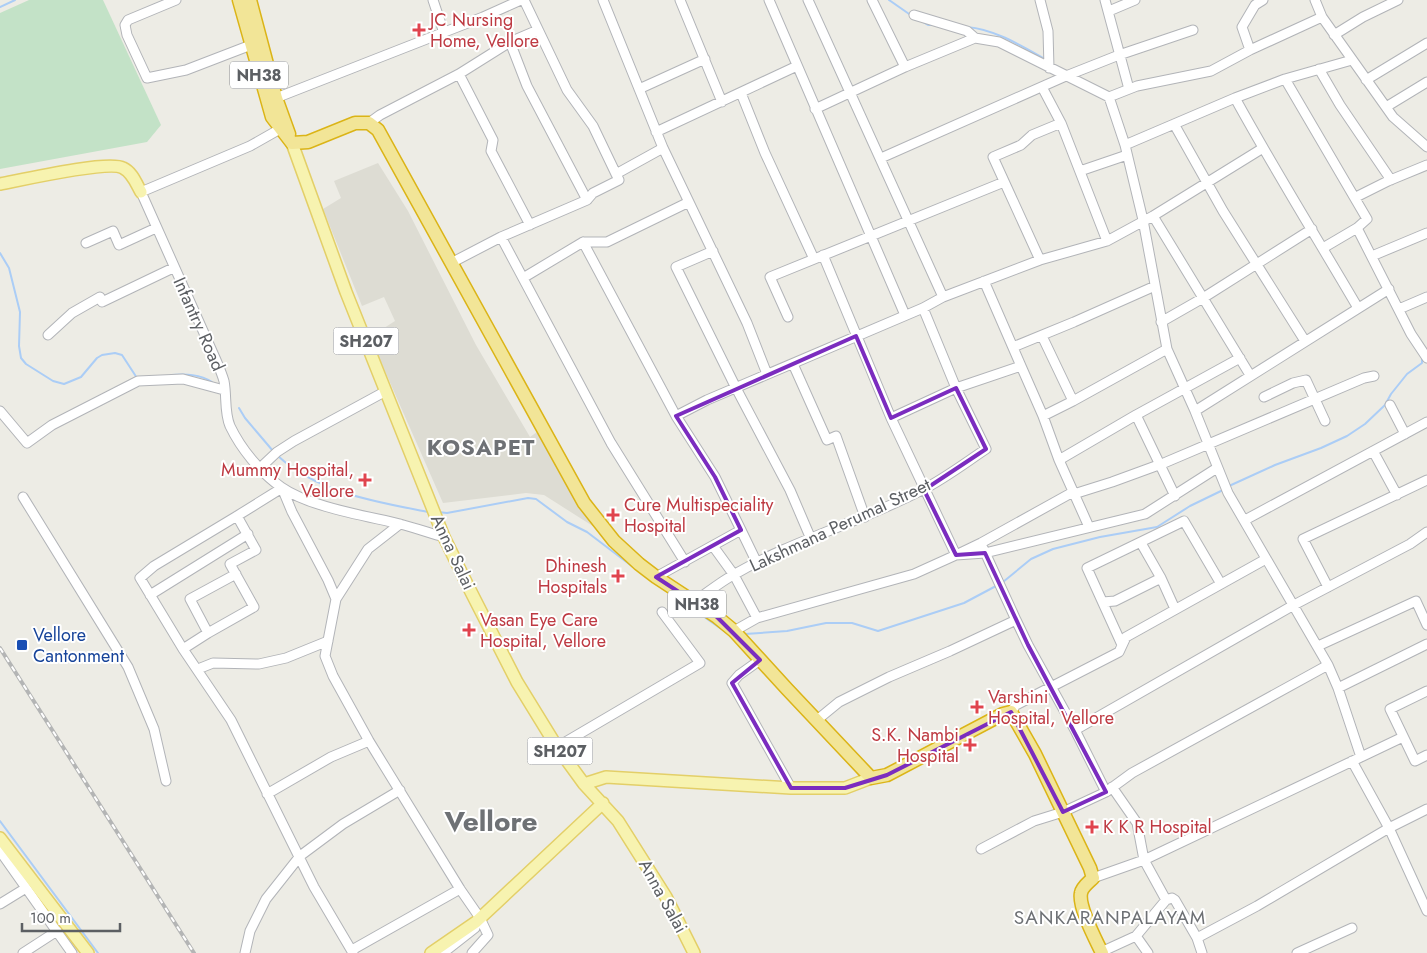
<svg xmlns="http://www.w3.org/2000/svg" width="1427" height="953" viewBox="0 0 1427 953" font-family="Jost,sans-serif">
<rect width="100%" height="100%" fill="#edece5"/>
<path fill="#dddcd3" d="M378,163L408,211L476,345L530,437L537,432L566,485L599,530L544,495L526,493L443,503L370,337L395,321L384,297L362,306L323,209L341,198L334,181Z"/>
<path fill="#c3e2c7" d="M29,0H103L161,125L147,142L0,169V13Z"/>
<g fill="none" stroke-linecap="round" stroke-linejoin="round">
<path stroke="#abcdf6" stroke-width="2" d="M889,0L912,16
M0,7L15,0
M923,22L928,25H935
M967,27C994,29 1022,46 1045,59
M0,253L9,268L20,312L19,346L21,358L26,364L53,381L64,384L81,377L97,358L102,355L115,353L122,355L137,378
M171,375C186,374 200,374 212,382
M239,408L245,418L273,451
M278,456C318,493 377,502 428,512
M1229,486L1275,465L1321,448L1347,436L1365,424L1385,405L1391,394L1407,374L1422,363V357
M438,512L447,513L528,498L536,499L567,522L587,532L633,567
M1003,582L1031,559L1053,549L1100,537L1157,527L1190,506L1223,490
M700,614L727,633
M745,634L787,631L826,623H852L878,631L964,603L996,586
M0,821L98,953"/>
<defs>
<path id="minor" d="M176,0L128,20L125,25L127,35L147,78L186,70L251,45
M433,0L444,33
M524,0L567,90L593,126L616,174
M603,0L663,148L747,323L767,374
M680,0L722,102
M769,0L905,315
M808,0L943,297
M872,0L905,67
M1040,0L1048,31L1049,68
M1105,0L1129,89
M1315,0L1322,17L1393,117L1427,147
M1109,11L1135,0
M914,15L967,31L975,38
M1334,35L1363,17L1398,0
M510,42L527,86L587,200
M1250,50L1242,27L1255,5L1263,0
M1319,69L1340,105L1391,180
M459,74L510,42L538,30
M1285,79L1367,219L1357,228L1323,248
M1366,80L1427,43
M1042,87L1061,123L1107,241
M639,89L705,59
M741,93L765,153L814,259
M1109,97L1137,86L1211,71L1250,50L1322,17
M276,98L483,17L521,0
M1235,98C1274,169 1317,238 1358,308
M1386,107L1427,82
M815,109L905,67L975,38L999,42L1109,97L1125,145L1143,220L1167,349L1195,411L1228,493L1328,665L1338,688L1361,757L1144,860L1093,878
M369,123L380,115L459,74L493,140L491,151L530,225
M1174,124L1223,211L1305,341
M280,129L250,146L141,192L216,360C219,367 222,374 224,381C227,396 224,412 230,426C241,449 260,472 281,487C309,507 367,516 400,524C415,528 430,533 444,537
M656,132L797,66
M1125,145L1235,98L1285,79L1352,60
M881,158L1066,76L1119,55L1193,30
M1080,171L1127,155
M1356,197L1388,181L1427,165
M1153,216L1250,375
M1357,228L1411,334L1427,358
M501,237L611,443L685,562
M583,242L676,416L715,477L741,530L656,577
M86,243L113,231L119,245L156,228
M713,251L676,267L736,388L790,490L811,539
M823,255L891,418L956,555L981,543L1073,492L1077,493L1112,482L1164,463L1364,378L1374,376
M1372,256L1427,233
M1040,260L993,157L1021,145L1032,135L1061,123
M451,263L501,237L587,200L593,193L619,180L616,174L663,148
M523,278L583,242H607L689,202
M1399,309L1427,297
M788,317L770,277L1004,182
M1161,322L1203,298L1312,229
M48,335L72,313L100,297L102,302L173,268
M1042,336L1073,401
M1013,347L1074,322L1155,286
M793,364L827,440L836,436L865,517
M1021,366L1043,416L1059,460
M1264,397L1293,383L1306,380L1325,421
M1390,405L1405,434
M0,411L27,443L52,425L138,381L183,379L224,390
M1195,411L1389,289
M1136,415L1175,496
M676,416L707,400L923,308L943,297L1040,260L1107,241L1153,216L1263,148
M1043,416L1073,401L1167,349
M891,418L956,388L1021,366L984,281
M1373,451L1397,495
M260,468L277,452L294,441L386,391
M23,497L128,667L154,729L166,781
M1245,520L1427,422
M1089,527L1059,460L1136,415L1240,358
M741,530L757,563
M1141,543L1161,578L1175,609
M713,546L734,575L757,618
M983,548L1016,620
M1328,587L1303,539L1427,480
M150,595L248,534
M336,599L368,549L400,524
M694,602C707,593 720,582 735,574C794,540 861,522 922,490C944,479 965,463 986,449L956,388L923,308
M1103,602L1115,601L1161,578
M734,631L757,618L914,574L956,555L985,553L1145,514L1217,468
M208,633L190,599L236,574
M1122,645L1087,568L1184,521L1221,584
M1318,646L1416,601L1427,625
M183,649L208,633L254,607L230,564L256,550L237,516
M760,660L739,675L732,683L791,788
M198,669L213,663L259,664L286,658L328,641
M1338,688L1427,644
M1427,691L1390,709L1415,761L1427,755
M1011,712L1016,705L1119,652L1126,637L1266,559
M817,720L839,702L889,677L950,651L1016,620L1028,645L1075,730L1106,792
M1075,730L1292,606L1410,544L1427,532
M557,747L700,663L662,612
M1361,757L1403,737
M1352,761L1389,828L1427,911
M1112,787L1137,823L1144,860L1166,900
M267,794L331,757L369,741
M981,849L1034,821L1063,812L1106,792L1132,773L1328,665
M0,851L72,953
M0,904L26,888
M1136,936L1148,953
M1197,938L1202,953
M352,950L460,889
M1101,952L1136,936L1166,900L1172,898L1175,900L1197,938L1257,906L1389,828L1427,809
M23,953L57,931
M245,953L250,931L266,899L300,856L343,824L400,790
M353,953L314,887L231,720L183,649L140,578L154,566L237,516L282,488L292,512L328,580L336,599L325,656L333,676L369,741L460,889L480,918L488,935L472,953
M443,953L475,928
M1297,953L1352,928"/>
<path id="major" d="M292,143L346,292L444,537L468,586L517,682L557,747L584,784L618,821L666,897L694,953
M0,184C21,180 109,160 123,168C132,172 136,183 141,192
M584,784L606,777L791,788H845L871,778
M0,838L88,953
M431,953L476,922L603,803"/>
<path id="highway" d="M239,0L272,117L292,143
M250,0L276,98L289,134
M292,143L308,142L355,123H369L378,130L584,503L614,541L639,564L656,577L717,617L734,631L787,689L871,778L887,775L1003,714L1011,712L1035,754L1090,868L1093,878C1089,882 1082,887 1081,893C1078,907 1096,940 1102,953"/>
</defs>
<use href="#minor" stroke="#b2b4b8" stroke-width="11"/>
<use href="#major" stroke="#e3cf68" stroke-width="14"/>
<use href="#highway" stroke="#dbb417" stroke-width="15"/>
<use href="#minor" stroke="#fff" stroke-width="9"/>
<use href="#major" stroke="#f7f3b0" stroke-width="11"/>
<use href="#highway" stroke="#f2e597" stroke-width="12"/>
<defs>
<path id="rail" d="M0,648L194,953"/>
</defs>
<use href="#rail" stroke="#b4b5b5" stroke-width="4"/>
<use href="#rail" stroke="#fff" stroke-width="2" stroke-dasharray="5.5" stroke-linecap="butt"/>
</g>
<path fill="none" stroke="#7b2cbf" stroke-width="4" stroke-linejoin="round" d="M856,336L891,418L956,388L986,449L924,490L956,555L985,553L1028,645L1106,792L1063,812L1011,712L887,775L845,788H791L732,683L760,660L717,617L656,577L741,530L715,477L676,416Z"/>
<g fill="#e0444e" stroke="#fff" stroke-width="2">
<path d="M416.5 22.5h5v5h5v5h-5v5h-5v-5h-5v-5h5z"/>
<path d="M362.5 472.5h5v5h5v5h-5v5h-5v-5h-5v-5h5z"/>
<path d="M610.5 507.5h5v5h5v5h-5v5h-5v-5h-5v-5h5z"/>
<path d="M615.5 568.5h5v5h5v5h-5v5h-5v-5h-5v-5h5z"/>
<path d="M466.5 622.5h5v5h5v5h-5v5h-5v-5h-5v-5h5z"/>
<path d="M974.5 699.5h5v5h5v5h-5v5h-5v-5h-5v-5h5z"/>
<path d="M967.5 737.5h5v5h5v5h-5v5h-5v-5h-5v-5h5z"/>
<path d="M1089.5 819.5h5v5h5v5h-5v5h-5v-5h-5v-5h5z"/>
</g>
<rect fill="#1a4fb4" stroke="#fff" stroke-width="2" x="16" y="639" width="12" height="12" rx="2.5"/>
<g text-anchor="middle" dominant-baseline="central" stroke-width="4" stroke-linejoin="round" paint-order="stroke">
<g fill="#fff" stroke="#8d8f92" stroke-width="1">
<rect x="230" y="61.5" width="58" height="27" rx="4"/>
<rect x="333.5" y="327.5" width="65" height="27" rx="4"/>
<rect x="668" y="590.5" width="58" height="27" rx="4"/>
<rect x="527.5" y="737.5" width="65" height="27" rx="4"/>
</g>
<g font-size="16" font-weight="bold" fill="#5c5f63">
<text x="259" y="75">NH38</text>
<text x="366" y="341">SH207</text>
<text x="697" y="604">NH38</text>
<text x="560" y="751">SH207</text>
</g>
<g font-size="18" fill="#be3a42" stroke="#fff" text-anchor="start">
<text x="430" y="20">JC Nursing<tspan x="430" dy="21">Home, Vellore</tspan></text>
<text x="354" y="470" text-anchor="end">Mummy Hospital,<tspan x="354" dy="21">Vellore</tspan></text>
<text x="624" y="505">Cure Multispeciality<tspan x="624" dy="21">Hospital</tspan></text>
<text x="607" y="566" text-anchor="end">Dhinesh<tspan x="607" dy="21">Hospitals</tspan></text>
<text x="480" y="620">Vasan Eye Care<tspan x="480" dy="21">Hospital, Vellore</tspan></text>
<text x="988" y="697">Varshini<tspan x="988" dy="21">Hospital, Vellore</tspan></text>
<text x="959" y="735" text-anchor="end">S.K. Nambi<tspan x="959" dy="21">Hospital</tspan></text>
<text x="1103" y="827">K K R Hospital</text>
</g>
<g font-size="18" fill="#5c5f63" stroke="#fff">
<text transform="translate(199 324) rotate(66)">Infantry Road</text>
<text transform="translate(840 525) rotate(-25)">Lakshmana Perumal Street</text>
<text transform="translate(453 552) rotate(65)">Anna Salai</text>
<text transform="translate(663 896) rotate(61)">Anna Salai</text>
</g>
<g font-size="18" fill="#164399" stroke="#fff" text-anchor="start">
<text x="33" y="635">Vellore<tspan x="33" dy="21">Cantonment</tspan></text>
</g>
<g font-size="19" letter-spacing="1" fill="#6e7175" stroke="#fff">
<text x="1110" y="917">SANKARANPALAYAM</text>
</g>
<g font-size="22" font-weight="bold" letter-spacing="1" fill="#6e7175" stroke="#fff">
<text x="481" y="447">KOSAPET</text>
</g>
<g font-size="28" font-weight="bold" fill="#6e7175" stroke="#fff">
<text x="491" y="821">Vellore</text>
</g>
</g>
<path d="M22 923v8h98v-8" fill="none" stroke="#5c5f63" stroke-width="2.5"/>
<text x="30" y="923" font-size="15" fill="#5c5f63" stroke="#ffffff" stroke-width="4" paint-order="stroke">100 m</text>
</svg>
